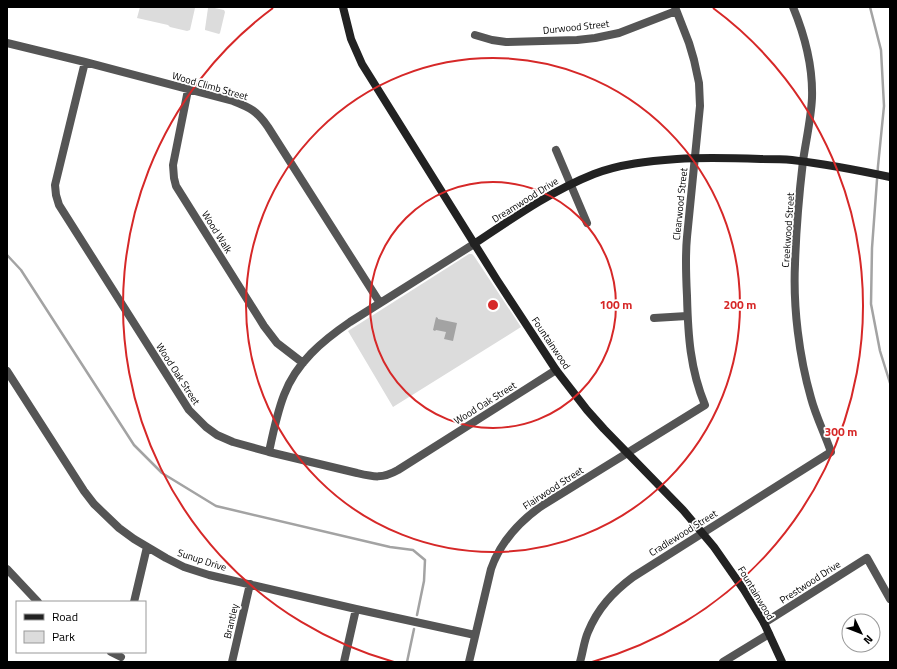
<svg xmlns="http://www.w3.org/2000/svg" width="897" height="669" viewBox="0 0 897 669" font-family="'Titillium Web',sans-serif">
<rect width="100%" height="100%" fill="#fff"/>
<path fill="#dcdcdc" d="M140,7H160L164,8V7H194L195,8L190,30L187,31L170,27L168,25L137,18Z
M210,7L224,10L225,12L220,33L219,34L205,30V29L208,8Z
M469,254H472L474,256L521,327L393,407L348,331Z"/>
<path fill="#a3a3a3" d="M436,317L438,318V319L457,323L453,341L444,339L446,332L436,330L435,331L433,330Z"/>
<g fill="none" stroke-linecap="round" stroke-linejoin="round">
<path stroke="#a3a3a3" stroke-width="2.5" d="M870,7L881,50L884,106L878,166L872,248L871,304L880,351L890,383
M7,255L21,270L134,445L162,473L216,506L390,547L413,550L425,560L424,581L417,615
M407,662L414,629"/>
<path stroke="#555" stroke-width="8" d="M475,35L492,40L506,42L577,40L595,38L619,33L676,11
M7,43L85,62L233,101C251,108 257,111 268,127L380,303
M85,62L55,185L56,195L59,205L189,410L206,427L217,435L233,442L269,452L357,473C374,477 382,479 398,470L556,370
M188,90L173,165L174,178L176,186L264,326L277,343L303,363
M556,150L587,223
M654,318L687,316
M7,371L84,491L94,504L119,528L134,539L166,558L184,567L209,575L356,609L475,635
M269,452C273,433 277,413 284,395C296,363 322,341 350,322L474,244
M7,569L38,602
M134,602L147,547
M764,623L867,558L890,599
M111,652L121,657
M232,662L250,584
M344,662L356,609
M469,662L491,569C500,543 518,523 540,507L705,405C690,369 688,335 687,296C686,276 685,257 687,237L700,106L699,83L694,60L689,43L675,7
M580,662C583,652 584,641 588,632C598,608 613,592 633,577L831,452C825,434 816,417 811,398C799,356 793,307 795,264C796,230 799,195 803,161C806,140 811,119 812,98C813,67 805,36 793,7
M723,662L769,634"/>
<path stroke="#222" stroke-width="8" d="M343,7L351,39L362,64L497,280L556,370L587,410L604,429L683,510L714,547L744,590L764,623L782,662
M474,244C513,218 551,191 594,174C620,164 649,161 677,159C705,157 733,158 762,159C772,159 782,159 792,160C825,164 857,170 890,177"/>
</g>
<g fill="none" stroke="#d62828" stroke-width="2">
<circle cx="493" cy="305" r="123"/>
<circle cx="493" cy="305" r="247"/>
<path d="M394 662A370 370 0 0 1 273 8M713 8A370 370 0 0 1 592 662"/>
</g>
<g text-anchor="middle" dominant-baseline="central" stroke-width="3.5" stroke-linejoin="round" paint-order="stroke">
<g font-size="10" fill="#000" stroke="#fff">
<text transform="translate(576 27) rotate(-6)">Durwood Street</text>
<text transform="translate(210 86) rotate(16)">Wood Climb Street</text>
<text transform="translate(525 200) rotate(-32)">Dreamwood Drive</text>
<text transform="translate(680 204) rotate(-84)">Clearwood Street</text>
<text transform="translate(788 230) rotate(-86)">Creekwood Street</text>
<text transform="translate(217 232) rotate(58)">Wood Walk</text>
<text transform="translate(551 343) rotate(56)">Fountainwood</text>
<text transform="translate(178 374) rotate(57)">Wood Oak Street</text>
<text transform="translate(485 403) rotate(-32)">Wood Oak Street</text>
<text transform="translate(553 488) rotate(-33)">Flairwood Street</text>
<text transform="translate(683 533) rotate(-32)">Cradlewood Street</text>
<text transform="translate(202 560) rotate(18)">Sunup Drive</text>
<text transform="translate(810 582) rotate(-33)">Prestwood Drive</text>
<text transform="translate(756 593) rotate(59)">Fountainwood</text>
<text transform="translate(231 621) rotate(-77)">Brantley</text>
</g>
</g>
<circle cx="493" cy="305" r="6" fill="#d62828" stroke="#fff" stroke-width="2"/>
<g font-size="12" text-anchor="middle" font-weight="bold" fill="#d62828" stroke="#fff" stroke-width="3.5" stroke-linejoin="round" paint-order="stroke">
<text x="616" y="309">100 m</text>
<text x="740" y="309">200 m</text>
<text x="841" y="436">300 m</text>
</g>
<rect width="897" height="669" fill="none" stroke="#000000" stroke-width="16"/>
<rect x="16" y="601" width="130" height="52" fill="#ffffff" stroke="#999999"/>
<rect x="24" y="614" width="20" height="6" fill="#222222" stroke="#999999"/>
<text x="52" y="621" font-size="12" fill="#000000">Road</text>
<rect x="24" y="631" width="20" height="12" fill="#dcdcdc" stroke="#999999"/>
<text x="52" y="641" font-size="12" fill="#000000">Park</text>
<g transform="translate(861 633) rotate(133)"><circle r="19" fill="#ffffff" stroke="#999999"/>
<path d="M0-3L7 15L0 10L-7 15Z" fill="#000000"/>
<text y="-6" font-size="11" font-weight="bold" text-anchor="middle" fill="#000000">N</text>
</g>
</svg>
